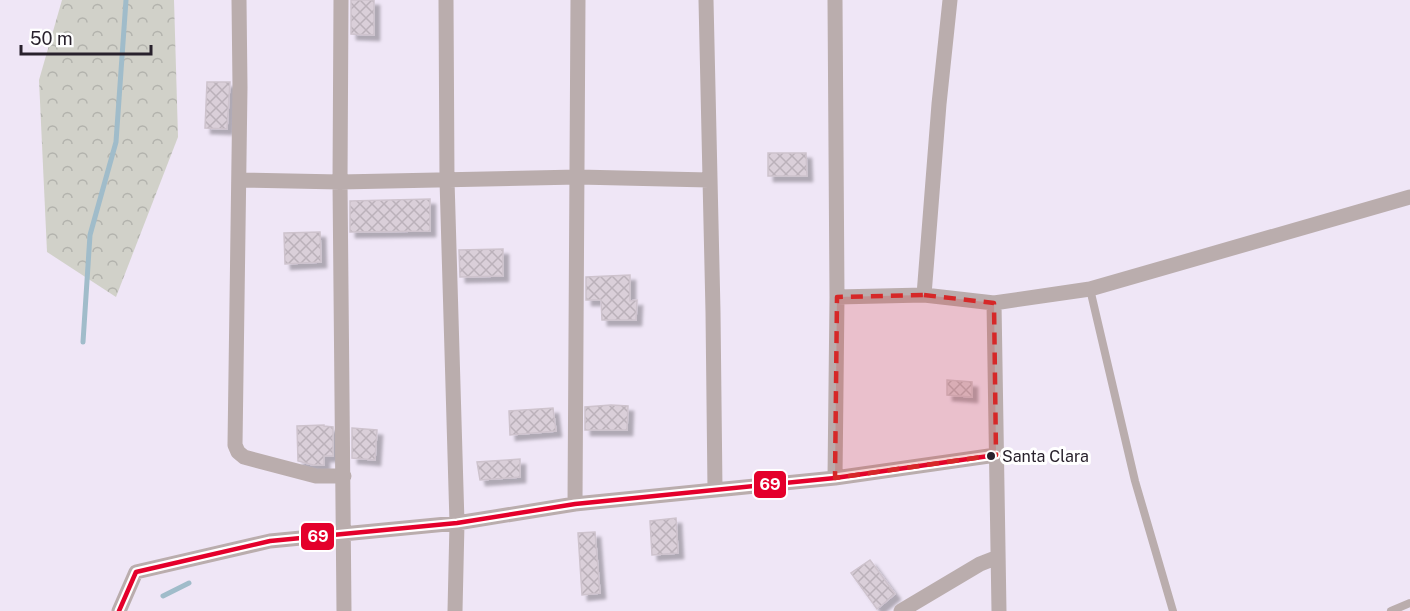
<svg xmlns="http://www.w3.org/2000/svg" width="1410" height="611" viewBox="0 0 1410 611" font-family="'Public Sans',sans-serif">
<defs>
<pattern id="forest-crowns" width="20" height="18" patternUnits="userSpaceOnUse" patternTransform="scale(1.5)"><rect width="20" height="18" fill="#d1d1c9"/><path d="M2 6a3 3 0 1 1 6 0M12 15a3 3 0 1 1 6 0" fill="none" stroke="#b3b3ad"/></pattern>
<pattern id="building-cross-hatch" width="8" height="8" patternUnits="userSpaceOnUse" patternTransform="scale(1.5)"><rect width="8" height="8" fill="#dacfd9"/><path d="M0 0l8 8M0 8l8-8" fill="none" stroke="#bbb1ba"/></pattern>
<filter id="shadow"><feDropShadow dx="5.5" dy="5.5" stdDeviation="1.5" flood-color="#0004"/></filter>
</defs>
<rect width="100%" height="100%" fill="#efe6f6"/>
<path fill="url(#forest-crowns)" d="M62,0H174L178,137L116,297L47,252L39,80Z"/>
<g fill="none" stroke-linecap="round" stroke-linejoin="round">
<path stroke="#a0bcca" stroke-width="5" d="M83,342L90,235L116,142L126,0
M163,596L189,583"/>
</g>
<path fill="url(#building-cross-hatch)" stroke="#cec3cd" stroke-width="1.5" filter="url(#shadow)" d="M351,0H374V35L351,34Z
M207,82H230L227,129L205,128Z
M768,153H806L807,176H768Z
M430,199V231L350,232V201Z
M320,232L321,262L285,264L284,233Z
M503,249V276L460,277L459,250Z
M630,275V301L637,300L636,320H602L601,300H586V277Z
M947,380L972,382V397L947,395Z
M611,405L628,406L627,430H585V407Z
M553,408L556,431L510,435L509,411Z
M324,425V426L333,427V456H324V465H313L298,461L297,426Z
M352,428L377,430L375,460L352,458Z
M520,459V477L480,480L477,462Z
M676,518L678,553L652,555L650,521Z
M595,532L600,593L582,595L578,533Z
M870,560L895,594L877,609L851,573Z"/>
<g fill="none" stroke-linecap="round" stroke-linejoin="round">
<path stroke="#baadad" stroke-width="8" d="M1090,289L1135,481L1173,611
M1391,611L1410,603"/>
<path stroke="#baadad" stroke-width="15" d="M239,0L240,87L235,445L238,452L244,457L316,476H344
M341,0L340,182L344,611
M446,0L447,180L457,523L455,611
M706,0L713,312L715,490
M835,0L837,297L835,478
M239,180L340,182L578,177L709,180
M924,295L939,104L950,0
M837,297L924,295L994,303L1090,289L1410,197
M994,303L999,611
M575,504L578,0
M119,611L136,572L270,541L457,523L575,504L835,478L996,455
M901,611L980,564L998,557"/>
<defs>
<path id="bus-1" d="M119,611L136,572L270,541L457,523L575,504L835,478L996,455"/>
</defs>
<use href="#bus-1" stroke="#fff" stroke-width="9"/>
<use href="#bus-1" stroke="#e4002b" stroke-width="4.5"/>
</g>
<path fill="#d62828" fill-opacity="0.2" stroke="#d62828" stroke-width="4.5" stroke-dasharray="12 8" stroke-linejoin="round" d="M924,295L994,303L996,455L835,478L837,297Z"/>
<circle fill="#28212c" stroke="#fff" stroke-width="2" cx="991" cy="456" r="5"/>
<g text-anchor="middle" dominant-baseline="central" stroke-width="6" stroke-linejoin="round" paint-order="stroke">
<g font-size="16" fill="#28212c" stroke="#fff" text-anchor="start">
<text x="1002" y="456">Santa Clara</text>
</g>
</g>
<g stroke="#fff" stroke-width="2">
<rect x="753" y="470" width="34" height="29" rx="6" fill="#e4002b"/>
<rect x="300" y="522" width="35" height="29" rx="6" fill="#e4002b"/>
</g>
<g font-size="16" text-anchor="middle" font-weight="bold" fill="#fff">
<text x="770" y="490">69</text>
<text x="318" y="542">69</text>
</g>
<path d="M21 45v9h130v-9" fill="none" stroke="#28212c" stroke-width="3"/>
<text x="30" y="45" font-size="18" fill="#28212c" stroke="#ffffff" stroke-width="4.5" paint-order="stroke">50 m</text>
</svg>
